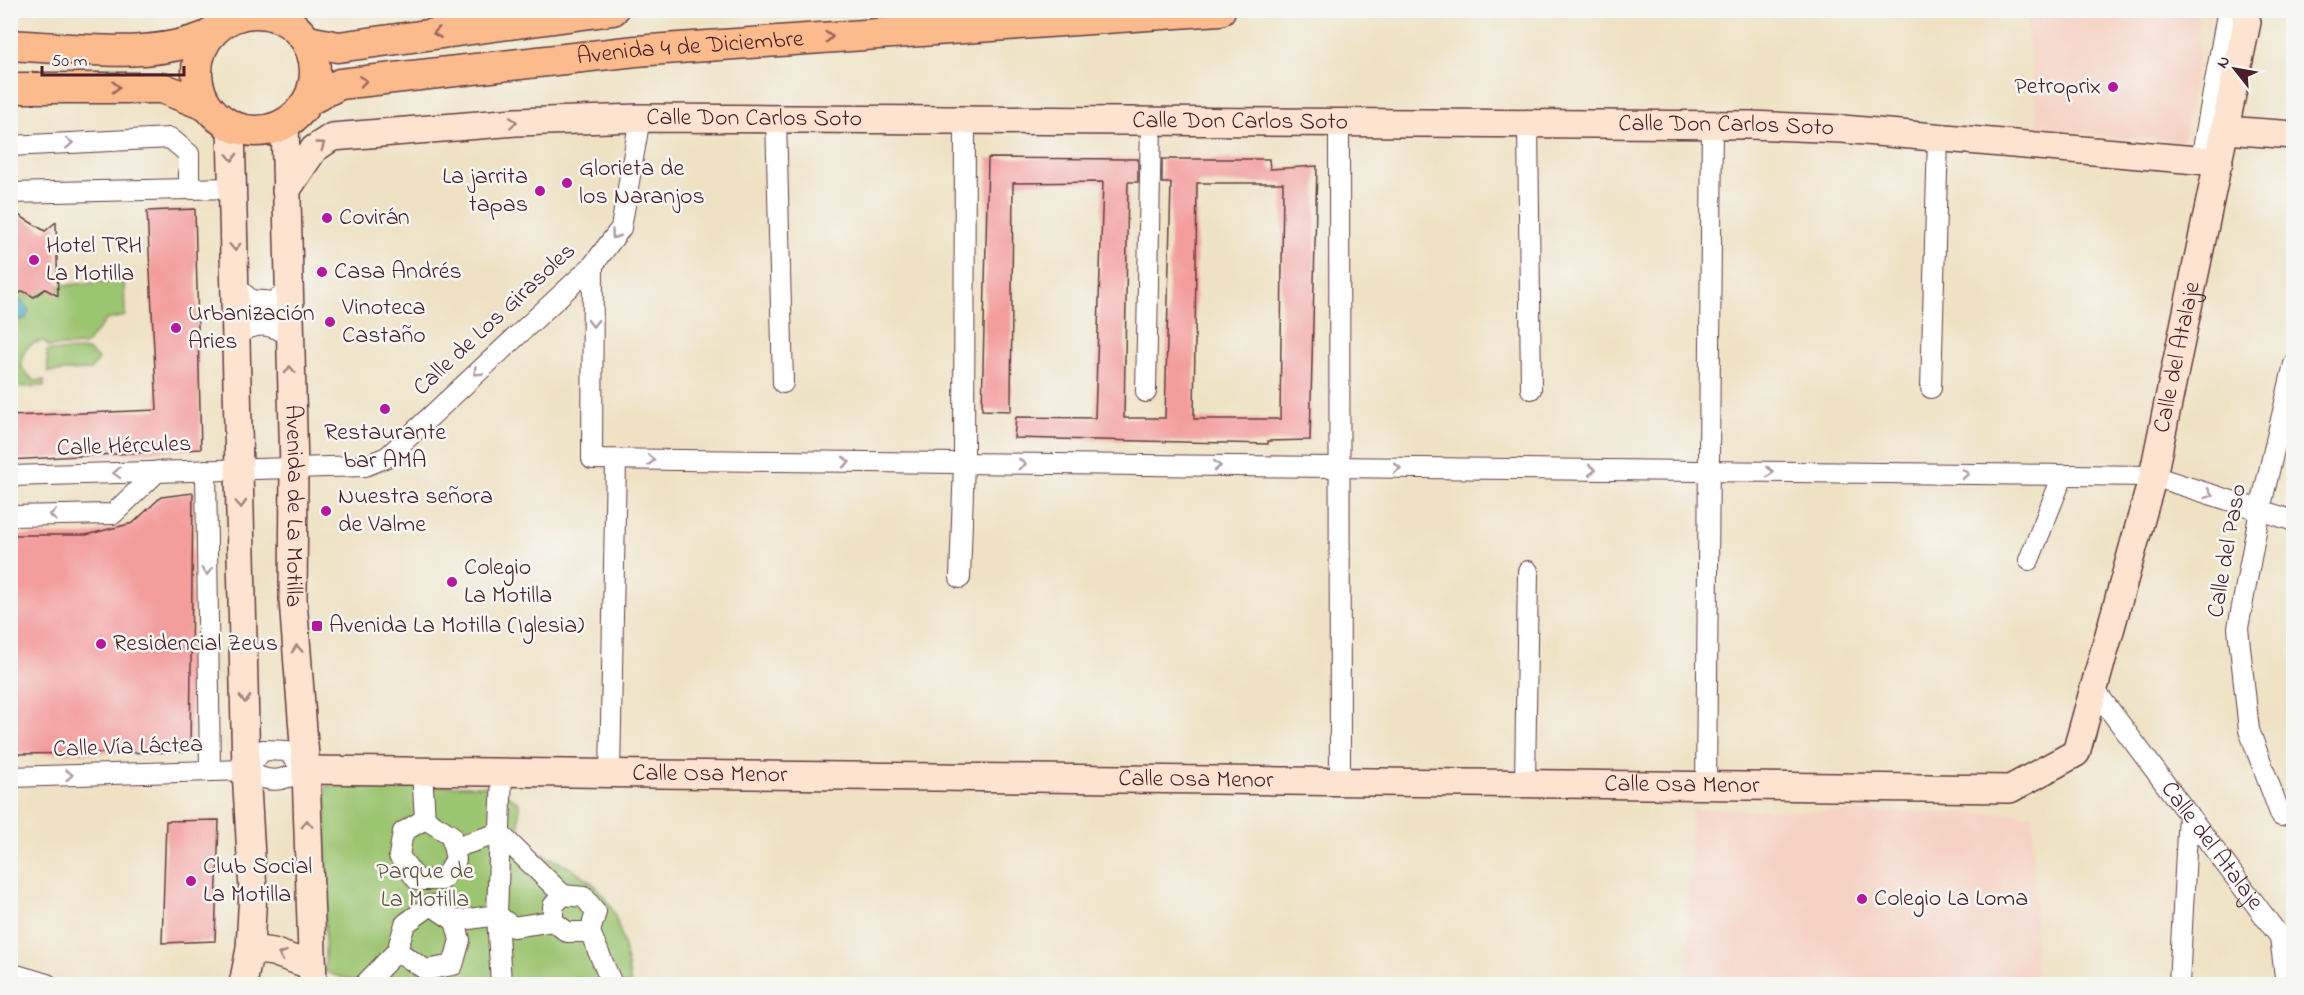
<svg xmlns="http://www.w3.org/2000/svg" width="2304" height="995" viewBox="0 0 2304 995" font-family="'Indie Flower',sans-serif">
<rect width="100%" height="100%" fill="#f6f6f2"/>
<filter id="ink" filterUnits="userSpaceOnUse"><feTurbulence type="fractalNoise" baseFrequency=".0167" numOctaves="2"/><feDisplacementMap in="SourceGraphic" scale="12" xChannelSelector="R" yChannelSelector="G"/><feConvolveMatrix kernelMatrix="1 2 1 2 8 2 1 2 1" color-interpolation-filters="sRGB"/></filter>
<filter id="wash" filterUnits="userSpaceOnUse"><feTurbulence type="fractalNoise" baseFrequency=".008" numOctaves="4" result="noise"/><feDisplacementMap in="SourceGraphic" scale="24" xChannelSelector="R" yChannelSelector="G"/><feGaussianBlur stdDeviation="1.35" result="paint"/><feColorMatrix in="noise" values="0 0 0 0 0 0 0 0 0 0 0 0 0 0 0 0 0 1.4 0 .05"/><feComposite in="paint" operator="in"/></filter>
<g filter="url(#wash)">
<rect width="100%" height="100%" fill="#efe2c4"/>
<path fill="#f5d2c3" d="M2025,11H2199L2200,46L2183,141L2114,137L2038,128Z
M1691,809L2033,814L2036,984H1688Z"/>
<path fill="#9cc571" stroke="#73724e" stroke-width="1.5" d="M124,280L125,316L106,320L85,345L49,347L44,341C27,342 19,354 23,370L34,381L44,380V386L11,387V290Z
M88,350L99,360L90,370L48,372L47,351Z
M326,786H494L519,803L520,844C547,857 581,869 601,892C619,911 627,959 631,984H361L325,972Z"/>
<path fill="#42b1bd" stroke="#466874" stroke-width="1.5" d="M19,299L29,310L26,318L11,322V300Z"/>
<g id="blocks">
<path fill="#f39e9d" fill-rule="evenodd" d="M988,158L1138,159V182H1128L1124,418H1165L1171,183H1162V159H1269L1270,169L1317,166L1310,440L1268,441V444L1014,438L1016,417L1095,418L1103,182L1013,183L1011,411L982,410ZM1197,183H1283L1280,419H1194Z
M195,209L201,449L10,460V416L157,410L147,211Z
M10,210L45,231L56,222L58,296L45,289L34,297L23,291L10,299Z
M193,493L190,752L10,754V535H86L133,523L161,497Z
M219,820L215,941L162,943L166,821Z"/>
</g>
</g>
<g filter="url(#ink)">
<use href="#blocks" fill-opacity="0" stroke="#633c42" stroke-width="1.5"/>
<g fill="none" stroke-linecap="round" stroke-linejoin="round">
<defs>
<g id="street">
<path d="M237,10L246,13"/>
<path d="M776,120L783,383"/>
<path d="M1339,123L1340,782"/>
<path d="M1528,124L1531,389"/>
<path d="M10,146L170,138L189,154V188"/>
<path d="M2201,160L2226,20"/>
<path d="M10,193L233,188"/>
<path d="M593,265L592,459L2153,476L2294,521"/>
<path d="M236,287L251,300L274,302L290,288"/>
<path d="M236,334C258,323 267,322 289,335"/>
<path d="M1931,388L1938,137"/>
<path d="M1146,392L1151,121"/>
<path d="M206,470L210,771"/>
<path d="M10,476L365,466L387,457L593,265L621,228L640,118"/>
<path d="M10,516L113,514L158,471"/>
<path d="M2029,560L2063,475"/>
<path d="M960,578L964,463L965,120"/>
<path id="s1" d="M2094,689L2280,937L2286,984"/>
<path d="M263,750L287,751L306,770C280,781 271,785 246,770Z"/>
<path d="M422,772L425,819"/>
<path d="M610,774L616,460"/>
<path d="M10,777L246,770"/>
<path d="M1525,784L1528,571"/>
<path d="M1706,786L1712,126"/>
<path d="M2281,816L2249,730L2238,628L2260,510L2294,364"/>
<path d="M425,819L451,835L456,860L442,880H417L399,856L403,832Z"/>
<path d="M499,833L563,895"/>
<path d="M454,848L499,833"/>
<path d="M431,905L455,921L497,915L513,927L553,921"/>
<path d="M590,932H567L553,921V906L563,895L584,897L596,912L590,932L612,984"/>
<path d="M397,951L426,970L453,965L460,940L455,921"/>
<path d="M10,973L47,984"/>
<path d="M365,984L397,951L405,924L431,905"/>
<path d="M501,984L497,915L502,772"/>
<path d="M2179,984L2188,814"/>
</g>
<g id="secondary">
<path id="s2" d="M285,124L294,469L293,600L306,770L313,984"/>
<path d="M231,126L246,770L253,891L250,949L243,984"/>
<path d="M2225,130L2294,135"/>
<path id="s3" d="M286,191L314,149L332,137L516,122L640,118L1750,125L1842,129L2219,162"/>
<path id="s4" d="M306,770L2010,789L2076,753L2153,476L2247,22L2244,10"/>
<path d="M250,949L273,952L312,966"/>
</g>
<g id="primary">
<circle cx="256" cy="72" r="59"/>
<path d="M308,41L338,47L613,10"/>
<path d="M10,45C75,48 149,61 210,35"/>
<path d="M10,88H162L207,106"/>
<path id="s5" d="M309,100L340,84L636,51L1220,10"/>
</g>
</defs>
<use href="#street" stroke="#633c42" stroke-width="22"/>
<use href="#secondary" stroke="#633c42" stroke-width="30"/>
<use href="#primary" stroke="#633c42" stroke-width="33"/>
<use href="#street" stroke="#fff" stroke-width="20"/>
<use href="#secondary" stroke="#fde4d1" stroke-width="27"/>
<use href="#primary" stroke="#fbbb8d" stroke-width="30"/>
</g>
<defs><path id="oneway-chevron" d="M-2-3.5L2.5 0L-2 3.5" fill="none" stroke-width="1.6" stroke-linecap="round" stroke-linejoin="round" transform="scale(1.5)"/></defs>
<g stroke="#9a6557">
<use href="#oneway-chevron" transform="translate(437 33) rotate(172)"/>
<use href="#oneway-chevron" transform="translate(829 37) rotate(-4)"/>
<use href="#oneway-chevron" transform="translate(363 81) rotate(-8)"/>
<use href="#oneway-chevron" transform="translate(116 87) rotate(1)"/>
</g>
<g stroke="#a4827e">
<use href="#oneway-chevron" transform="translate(513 122) rotate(-4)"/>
<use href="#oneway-chevron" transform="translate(321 145) rotate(-36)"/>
<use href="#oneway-chevron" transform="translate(232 157) rotate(88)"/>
<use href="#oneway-chevron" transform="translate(235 247) rotate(88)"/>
<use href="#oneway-chevron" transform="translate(290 370) rotate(-93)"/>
<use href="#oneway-chevron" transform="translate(241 504) rotate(87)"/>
<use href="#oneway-chevron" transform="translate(297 649) rotate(-94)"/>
<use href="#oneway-chevron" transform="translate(245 699) rotate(89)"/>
<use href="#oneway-chevron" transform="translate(307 824) rotate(-92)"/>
<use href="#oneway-chevron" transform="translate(282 955) rotate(-161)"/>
</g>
<g stroke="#ae9aa0">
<use href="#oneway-chevron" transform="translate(69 143) rotate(-3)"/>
<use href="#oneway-chevron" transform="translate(615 235) rotate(126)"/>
<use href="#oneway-chevron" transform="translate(593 323) rotate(90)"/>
<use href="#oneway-chevron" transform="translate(477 372) rotate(137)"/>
<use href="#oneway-chevron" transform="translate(651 460) rotate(1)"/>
<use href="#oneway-chevron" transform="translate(846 462) rotate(1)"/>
<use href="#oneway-chevron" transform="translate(1022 464) rotate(1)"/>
<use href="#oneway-chevron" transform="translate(1217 466) rotate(1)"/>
<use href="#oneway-chevron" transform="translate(1397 468) rotate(1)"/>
<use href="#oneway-chevron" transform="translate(1592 470) rotate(1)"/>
<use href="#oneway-chevron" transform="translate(1770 472) rotate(1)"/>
<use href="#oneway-chevron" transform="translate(117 473) rotate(178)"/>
<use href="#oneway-chevron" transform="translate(1965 474) rotate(1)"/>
<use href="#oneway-chevron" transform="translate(2209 494) rotate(18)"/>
<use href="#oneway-chevron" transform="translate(53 515) rotate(179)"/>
<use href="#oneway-chevron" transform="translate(207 571) rotate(89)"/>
<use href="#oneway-chevron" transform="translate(69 775) rotate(-2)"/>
</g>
</g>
<g fill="#b5179e" stroke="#f6f6f2" stroke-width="2">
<circle cx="2113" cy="87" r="6"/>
<circle cx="567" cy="183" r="6"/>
<circle cx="540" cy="191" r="6"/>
<circle cx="327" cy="218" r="6"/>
<circle cx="34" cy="260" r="6"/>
<circle cx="322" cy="272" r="6"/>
<circle cx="330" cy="322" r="6"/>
<circle cx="176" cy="328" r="6"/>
<circle cx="385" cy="409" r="6"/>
<circle cx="326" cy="511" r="6"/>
<circle cx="452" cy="582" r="6"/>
<rect x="311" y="620" width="12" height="12" rx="3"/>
<circle cx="101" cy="644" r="6"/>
<circle cx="191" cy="881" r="6"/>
<circle cx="1862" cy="899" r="6"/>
</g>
<g text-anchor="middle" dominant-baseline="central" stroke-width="5" stroke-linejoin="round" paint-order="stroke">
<g font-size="24" fill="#4a1f2b" stroke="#f6f6f2">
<text stroke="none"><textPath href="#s5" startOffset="387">Avenida 4 de Diciembre</textPath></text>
<text stroke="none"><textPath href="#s3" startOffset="495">Calle Don Carlos Soto</textPath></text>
<text stroke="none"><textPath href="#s3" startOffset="981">Calle Don Carlos Soto</textPath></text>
<text stroke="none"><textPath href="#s3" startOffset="1467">Calle Don Carlos Soto</textPath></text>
<text transform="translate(495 320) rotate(-43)">Calle de Los Girasoles</text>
<text stroke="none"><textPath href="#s4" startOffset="2188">Calle del Atalaje</textPath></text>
<text transform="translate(124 447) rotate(-2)">Calle Hércules</text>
<text stroke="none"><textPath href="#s2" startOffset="382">Avenida de La Motilla</textPath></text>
<text transform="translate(2228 551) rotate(-80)">Calle del Paso</text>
<text transform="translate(128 748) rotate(-2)">Calle Vía Láctea</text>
<text stroke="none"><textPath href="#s4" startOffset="404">Calle Osa Menor</textPath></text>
<text stroke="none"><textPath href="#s4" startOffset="890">Calle Osa Menor</textPath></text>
<text stroke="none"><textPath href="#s4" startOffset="1376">Calle Osa Menor</textPath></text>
<text stroke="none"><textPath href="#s1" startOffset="196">Calle del Atalaje</textPath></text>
</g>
<g font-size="24" fill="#4a1f2b" stroke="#f6f6f2" text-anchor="start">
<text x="2101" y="87" text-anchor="end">Petroprix</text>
<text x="579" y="169">Glorieta de<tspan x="579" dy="28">los Naranjos</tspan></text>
<text x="528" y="177" text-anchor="end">La jarrita<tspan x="528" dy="28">tapas</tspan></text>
<text x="339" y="218">Covirán</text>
<text x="46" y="246">Hotel TRH<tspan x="46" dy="28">La Motilla</tspan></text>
<text x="334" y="272">Casa Andrés</text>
<text x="342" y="308">Vinoteca<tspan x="342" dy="28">Castaño</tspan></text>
<text x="188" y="314">Urbanización<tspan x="188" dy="28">Aries</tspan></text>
<text x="385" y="433" text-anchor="middle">Restaurante<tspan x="385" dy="28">bar AMA</tspan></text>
<text x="338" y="497">Nuestra señora<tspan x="338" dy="28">de Valme</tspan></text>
<text x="464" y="568">Colegio<tspan x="464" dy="28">La Motilla</tspan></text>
<text x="329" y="626">Avenida La Motilla (Iglesia)</text>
<text x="113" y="644">Residencial Zeus</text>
<text x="203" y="867">Club Social<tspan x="203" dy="28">La Motilla</tspan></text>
<text x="1874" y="899">Colegio La Loma</text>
</g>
<g font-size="24" fill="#635140" stroke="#f6f6f2">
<text x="425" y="872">Parque de<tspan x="425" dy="28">La Motilla</tspan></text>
</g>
</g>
<rect width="2304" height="995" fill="none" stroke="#f6f6f2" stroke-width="36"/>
<g transform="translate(2235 69) rotate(301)" stroke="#f6f6f2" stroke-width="4.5" paint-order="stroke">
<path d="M0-4.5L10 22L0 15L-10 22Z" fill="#4a1f2b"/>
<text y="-9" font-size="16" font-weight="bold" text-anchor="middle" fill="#4a1f2b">N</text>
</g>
<path d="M42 66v9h142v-9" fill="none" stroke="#4a1f2b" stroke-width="3"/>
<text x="51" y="66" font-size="18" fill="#4a1f2b" stroke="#f6f6f2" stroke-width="4.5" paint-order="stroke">50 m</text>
</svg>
